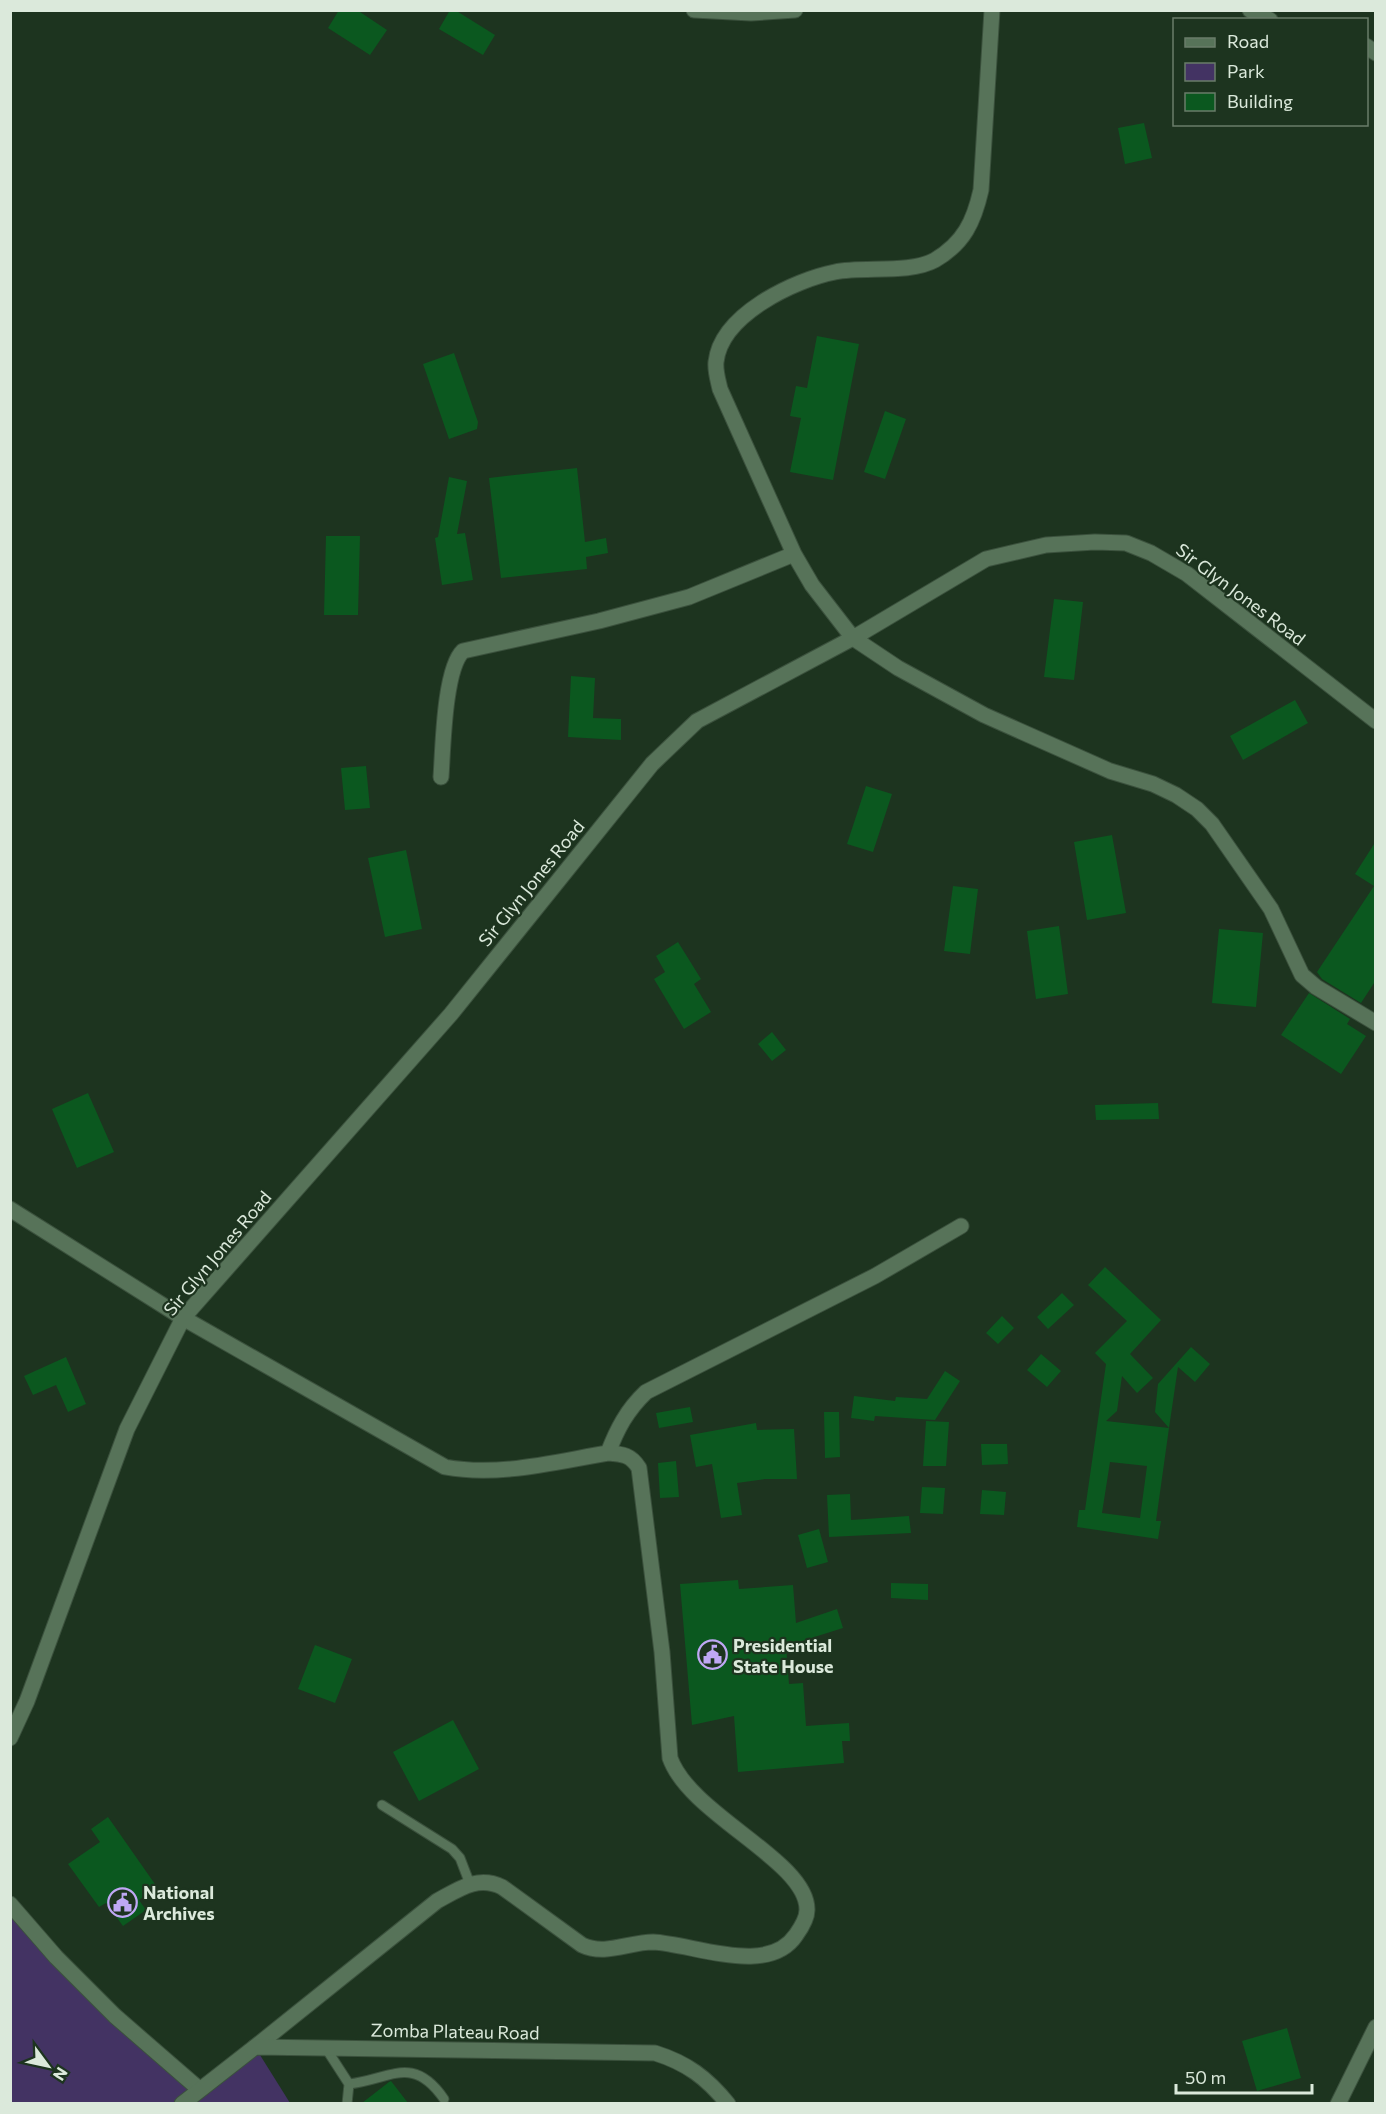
<svg xmlns="http://www.w3.org/2000/svg" width="1386" height="2114" viewBox="0 0 1386 2114" font-family="Commissioner,sans-serif">
<rect width="100%" height="100%" fill="#1d341f"/>
<path fill="#433363" d="M10,1899L110,2009L199,2089L255,2047L290,2103H11Z"/>
<path fill="#0b581f" fill-rule="evenodd" d="M339,10H357L387,30L370,55L328,28Z
M450,10H455L495,35L483,55L439,29Z
M1144,123L1152,158L1125,164L1118,128Z
M817,336L859,344L833,480L790,472L801,418L790,416L796,386L807,388Z
M454,353L478,422L477,429L449,439L423,364Z
M885,411L906,419L885,479L864,472Z
M577,468L585,542L606,538L608,553L586,557L587,569L501,578L489,478Z
M449,477L467,481L457,534L465,533L473,580L442,585L435,538L438,537Z
M326,536H360L358,615H324Z
M1054,599L1083,602L1074,680L1044,677Z
M571,676L595,678L593,718L621,719V740L568,737Z
M1295,700L1308,723L1243,760L1230,736Z
M366,766L370,808L345,810L341,768Z
M866,786L892,794L873,852L847,844Z
M1112,835L1126,913L1087,920L1074,842Z
M1376,841V980L1361,1003L1322,979L1317,972L1374,886L1355,874Z
M406,850L422,929L385,937L368,858Z
M953,886L978,889L970,954L944,951Z
M1059,926L1068,994L1036,999L1027,931Z
M1219,929L1263,933L1256,1007L1212,1003Z
M678,942L701,979L694,984L711,1012L684,1029L654,979L665,972L656,956Z
M1309,993L1350,1019L1347,1024L1366,1036L1341,1074L1281,1035Z
M772,1032L786,1050L772,1061L758,1044Z
M88,1093L114,1152L77,1168L52,1109Z
M1158,1103L1159,1119L1096,1120L1095,1105Z
M1105,1267L1161,1320L1130,1354L1153,1378L1137,1393L1122,1376L1117,1411L1106,1421L1169,1428L1156,1521H1161L1158,1539L1077,1527L1079,1510H1085L1106,1364L1095,1353L1127,1321L1088,1285ZM1110,1462L1147,1466L1140,1518L1102,1513Z
M1062,1293L1074,1305L1048,1329L1037,1317Z
M1002,1316L1014,1328L998,1344L986,1333Z
M1191,1347L1210,1364L1195,1382L1178,1367L1169,1428L1155,1412L1158,1384Z
M1041,1354L1061,1371L1047,1387L1027,1370Z
M66,1357L86,1404L68,1412L56,1385L33,1395L24,1376Z
M945,1371L960,1381L935,1420L875,1416L874,1421L851,1418L854,1396L895,1401L896,1397L927,1399Z
M690,1407L693,1422L659,1428L656,1413Z
M824,1412H839L840,1457L825,1458Z
M926,1421L949,1422L946,1466H923Z
M756,1423L757,1430L794,1429L797,1479H765L737,1483L742,1515L721,1518L712,1464L696,1467L690,1435Z
M981,1444H1007L1008,1464L982,1465Z
M676,1461L679,1497L660,1498L658,1463Z
M922,1487L945,1488L943,1514L920,1513Z
M982,1490L1006,1492L1004,1515L980,1514Z
M850,1494L851,1520L909,1516L911,1533L829,1537L827,1495Z
M819,1529L828,1562L807,1568L798,1535Z
M738,1580L739,1589L793,1585L796,1623L837,1609L843,1628L786,1646L789,1684L803,1683L806,1726L849,1723L850,1741H842L844,1763L738,1772L734,1716L692,1725L680,1584Z
M891,1583L928,1584V1600L891,1598Z
M315,1645L352,1659L335,1703L298,1689Z
M453,1720L479,1769L419,1801L393,1752Z
M108,1817L157,1887L139,1900L146,1910L123,1926L106,1903L99,1907L68,1864L100,1842L91,1829Z
M1287,2028L1301,2078L1257,2091L1242,2041Z
M391,2081L408,2103H362L389,2082Z"/>
<g fill="none" stroke-linecap="round" stroke-linejoin="round">
<defs>
<path id="service" d="M382,1805L452,1849L460,1858L470,1884
M327,2050L349,2084L347,2104
M349,2084C391,2079 413,2054 444,2099"/>
<path id="minor" d="M694,10L751,13L795,10
M992,10L981,190C974,221 964,243 935,260C910,274 863,266 835,272C794,280 721,315 716,362C715,371 718,380 720,389L794,554L812,585L853,638L898,668L984,715L1110,771L1153,784L1176,795L1197,809L1212,824L1271,909L1302,975L1316,987L1376,1023
M1250,10L1270,20
M1366,46L1376,53
M441,777C443,750 444,669 463,651L599,621L689,597L794,554
M10,1209L183,1318L445,1467C499,1477 554,1462 608,1453C623,1454 631,1455 639,1468L662,1652L670,1758C690,1815 808,1861 807,1910C807,1919 801,1928 796,1935C768,1977 694,1944 653,1942C629,1942 605,1956 582,1945L502,1887C478,1875 459,1889 437,1901L255,2047
M608,1453C617,1429 627,1410 646,1392L875,1276L961,1226
M10,1738L27,1701L127,1429L183,1318L451,1014L652,764L697,721L853,638L986,559L1046,545L1095,542L1126,543L1151,553L1187,574L1376,721
M10,1904L56,1957L115,2016L199,2089"/>
<path id="tertiary" d="M182,2104L255,2047L655,2053C687,2063 707,2078 728,2104
M1338,2104L1376,2027"/>
</defs>
<use href="#service" stroke="#3b513d" stroke-width="11"/>
<use href="#minor" stroke="#3b513d" stroke-width="17"/>
<use href="#tertiary" stroke="#3b513d" stroke-width="17"/>
<use href="#service" stroke="#577359" stroke-width="9"/>
<use href="#minor" stroke="#577359" stroke-width="15"/>
<use href="#tertiary" stroke="#577359" stroke-width="15"/>
</g>
<defs>
<symbol id="civic-ring" viewBox="-11 -11 22 22"><circle r="9.5" fill="#1d341f" stroke="#bfa8f4" stroke-width="1.5"/><path d="M-.6-6.5H3V-4.5H.6V-3L4-1V1h2V6H-6V1h2V-1L-.6-3ZM-1.2 2.5V6h2.4V2.5Z" fill="#bfa8f4"/></symbol>
</defs>
<g fill-rule="evenodd">
<use href="#civic-ring" x="696" y="1638" width="33" height="33"/>
<use href="#civic-ring" x="106" y="1886" width="33" height="33"/>
</g>
<g text-anchor="middle" dominant-baseline="central" stroke-width="4.5" stroke-linejoin="round" paint-order="stroke">
<g font-size="18" fill="#dbe9db" stroke="#1d341f">
<text transform="translate(1241 594) rotate(37)">Sir Glyn Jones Road</text>
<text transform="translate(531 883) rotate(-51)">Sir Glyn Jones Road</text>
<text transform="translate(217 1253) rotate(-50)">Sir Glyn Jones Road</text>
<text transform="translate(455 2031) rotate(1)">Zomba Plateau Road</text>
</g>
<g font-size="18" font-weight="bold" fill="#dbe9db" stroke="#1d341f" text-anchor="start">
<text x="733" y="1645">Presidential<tspan x="733" dy="21">State House</tspan></text>
<text x="143" y="1892">National<tspan x="143" dy="21">Archives</tspan></text>
</g>
</g>
<rect width="1386" height="2114" fill="none" stroke="#dbe9db" stroke-width="24"/>
<rect x="1173" y="18" width="195" height="108" fill="#1d341f" stroke="#697c6a" stroke-width="1.5"/>
<rect x="1185" y="38" width="30" height="9" fill="#577359" stroke="#697c6a" stroke-width="1.5"/>
<text x="1227" y="48" font-size="18" fill="#dbe9db">Road</text>
<rect x="1185" y="63" width="30" height="18" fill="#433363" stroke="#697c6a" stroke-width="1.5"/>
<text x="1227" y="78" font-size="18" fill="#dbe9db">Park</text>
<rect x="1185" y="93" width="30" height="18" fill="#0b581f" stroke="#697c6a" stroke-width="1.5"/>
<text x="1227" y="108" font-size="18" fill="#dbe9db">Building</text>
<g transform="translate(48 2066) rotate(123)" stroke="#1d341f" stroke-width="4.5" paint-order="stroke">
<path d="M0-4.5L10 22L0 15L-10 22Z" fill="#dbe9db"/>
<text y="-9" font-size="16" font-weight="bold" text-anchor="middle" fill="#dbe9db">N</text>
</g>
<path d="M1176 2084v9h136v-9" fill="none" stroke="#dbe9db" stroke-width="3"/>
<text x="1185" y="2084" font-size="18" fill="#dbe9db" stroke="#1d341f" stroke-width="4.5" paint-order="stroke">50 m</text>
</svg>
